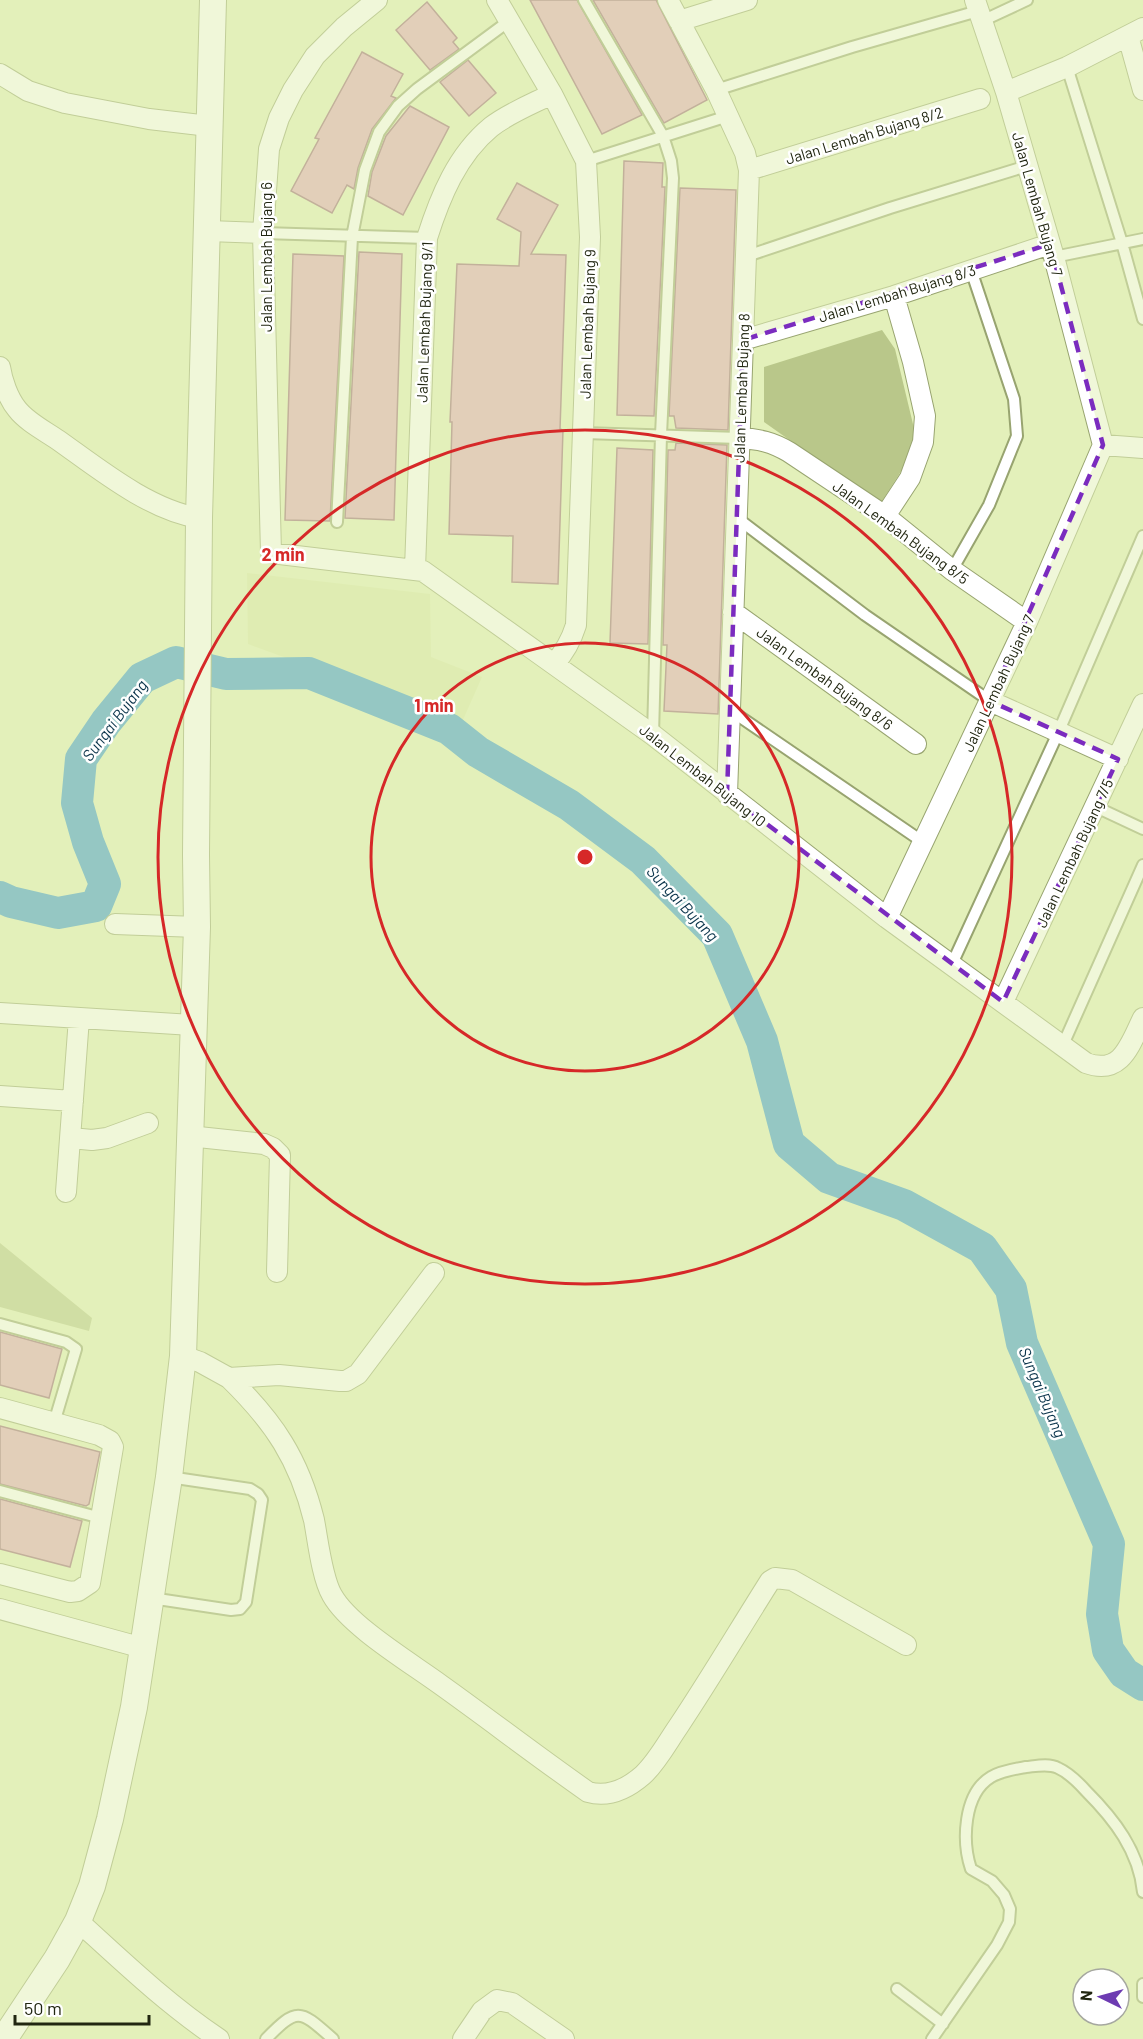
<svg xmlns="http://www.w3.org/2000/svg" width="1143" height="2039" viewBox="0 0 1143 2039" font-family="Barlow,sans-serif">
<rect width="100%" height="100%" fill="#e3f0ba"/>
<path fill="#d9e7a9" d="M247,573L430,594L431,657L482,677L462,722L248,644Z"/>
<path fill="#b9c78a" d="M882,330L895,349L918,445L880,504L764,422V367Z
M0,1243L92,1318L89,1331L0,1307Z"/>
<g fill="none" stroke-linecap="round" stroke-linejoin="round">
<path stroke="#3596ce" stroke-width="32" d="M0,897L11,902L58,913L96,906L105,884L88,842L77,803L81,759L106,722L142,678L176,662L226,674L309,673L449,729L478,752L569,805L643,860L717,935L762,1041L789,1144L829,1178L904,1205L982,1248L1011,1289L1022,1343L1109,1544L1102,1614L1108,1650L1124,1673L1143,1685"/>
</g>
<path fill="#e1a7b9" stroke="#9a6475" stroke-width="1.5" d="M530,0H577L642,115L602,134Z
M593,0H656L707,100L664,123Z
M427,2L457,38L453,42L459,49L430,70L396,30Z
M362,52L403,74L391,96L396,98L372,129L358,168L354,189L347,185L332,213L291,191L319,139L315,138Z
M468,60L496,93L469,116L440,82Z
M410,106L449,127L403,215L368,196L372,172L386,136Z
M624,161L663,163L662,187H665L654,416L617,415Z
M517,183L558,205L531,254L566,255L560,429L563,430L558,584L512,582L513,536L449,534L452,422H450L457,264L519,266L521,232L497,219Z
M680,188L736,190L728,430L676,428L674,416H669Z
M359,252L402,254L394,520L345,518Z
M293,254L344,256L330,521L285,520Z
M676,443L727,445L718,714L664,711L667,645H663L668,450H675Z
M617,448L653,450L648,644L610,643Z
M0,1332L62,1349L49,1398L0,1385Z
M0,1426L100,1452L89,1504L86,1506L0,1484Z
M0,1499L82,1521L70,1567L0,1549Z"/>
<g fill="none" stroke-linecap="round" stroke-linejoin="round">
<defs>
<path id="service" d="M584,0L663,136L671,161L673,178L661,435L653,735
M982,21L1027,0
M1067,67L1122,243L1143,319
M716,90L852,47L978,11
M586,161L728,116
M263,233L427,238
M747,256L890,208L1027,166
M1054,257L1143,239
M584,433L739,438
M737,518L865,615L990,701
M337,522L352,237L365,170L379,132L398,106L417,89L509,21
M952,570L989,505L1017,436L1014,399L971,270
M730,710L923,842
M1096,807L1143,829
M952,964L1058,733L1143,536
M1062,1047L1143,865
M0,1324L66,1342L76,1349L54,1423
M0,1491L101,1518
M151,1598L231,1610L240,1609L246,1602L262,1500L258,1494L250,1489L169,1477
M1143,1984V1997
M897,1989L943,2024
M266,2039C298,2006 300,2010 333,2039
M932,2039L997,1945L1009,1922L1010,1909L1004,1895L992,1881L971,1869C962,1842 963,1794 991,1777C1001,1771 1015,1769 1026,1767C1036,1766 1049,1763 1058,1768C1069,1773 1078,1782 1086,1791C1114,1819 1139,1851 1143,1892"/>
<path id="minor" d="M377,0L344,27L315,56L293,90L279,118L269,149L263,233L271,553L423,571L653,735L887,918L1086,1063C1122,1076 1130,1044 1143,1018
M497,0L552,94L586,161L590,237L576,625C571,641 565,652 554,664
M668,0L716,90L745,153L749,170L727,794
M679,21L747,0
M1128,36L1143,90
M0,74L28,91L65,103L149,119L209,126
M1006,92L1067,67L1143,28
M749,170L980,99
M208,231L263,233
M743,340L894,296L1050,244
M0,367C2,380 8,398 17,409C27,422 45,431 58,440C99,469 149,510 199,518
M739,438C759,439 772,442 789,452L885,516L952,570L1027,622
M1103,445L1143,448
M885,516L910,478L923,442L925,416L913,362L894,296
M415,569L427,238C440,197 457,155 491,127C509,113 532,104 552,94
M733,612L916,744
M990,701L1118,759
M887,918L1027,622L1103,445L1054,257L1006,92L975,0
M115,924L197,927
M1003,1002L1143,704
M0,1013L192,1025
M0,1096L73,1101
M189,1136L264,1144L273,1148L280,1155L277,1272
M71,1138L92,1140L107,1138L148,1123
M66,1192L79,1018
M183,1356L200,1362L229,1378L279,1375L340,1381H346L358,1374L434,1273
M229,1378C274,1422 299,1459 314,1520C318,1541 322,1578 332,1595C349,1626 411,1663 441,1685C490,1720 538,1757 588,1792C609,1798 627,1789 643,1775C657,1762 667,1743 678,1727C710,1679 739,1630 770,1581L775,1578L792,1580L906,1645
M0,1408L99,1435L110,1441L113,1447L90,1583L78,1591L70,1592L0,1574
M0,1609L143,1648
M78,1921C123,1962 168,2005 219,2039
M463,2039L482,2011L497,2000L512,2003L564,2039"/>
<path id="tertiary" d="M4,2039L57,1959L78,1921L92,1886L110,1819L134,1707L169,1477L183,1356L197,927L196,855L199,518L213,0"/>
</defs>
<use href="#service" stroke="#98a470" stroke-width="14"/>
<use href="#minor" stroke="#98a470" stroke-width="22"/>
<use href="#tertiary" stroke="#98a470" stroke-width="28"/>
<use href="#service" stroke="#fff" stroke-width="10"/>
<use href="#minor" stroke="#fff" stroke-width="20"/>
<use href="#tertiary" stroke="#fff" stroke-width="26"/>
</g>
<path d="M0 0H1143V2039H0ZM1050,244L1103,445L990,701L1118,759L1003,1002L727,794L743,340Z" fill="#e3f0ba" fill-opacity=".55" fill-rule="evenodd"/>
<path fill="none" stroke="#7b2cbf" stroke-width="4.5" stroke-dasharray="12 8" stroke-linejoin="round" d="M1050,244L1103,445L990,701L1118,759L1003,1002L727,794L743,340Z"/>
<g fill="none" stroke="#d62828" stroke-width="3">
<circle cx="585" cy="857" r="214"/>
<circle cx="585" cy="857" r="427"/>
</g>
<g text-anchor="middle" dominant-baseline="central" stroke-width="5" stroke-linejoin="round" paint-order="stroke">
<g font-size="15" fill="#212611" stroke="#fff">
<text transform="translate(864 135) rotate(-17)">Jalan Lembah Bujang 8/2</text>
<text transform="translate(1038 204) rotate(74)">Jalan Lembah Bujang 7</text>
<text transform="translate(266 257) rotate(-90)">Jalan Lembah Bujang 6</text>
<text transform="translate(897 293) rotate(-17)">Jalan Lembah Bujang 8/3</text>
<text transform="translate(424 322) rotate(-88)">Jalan Lembah Bujang 9/1</text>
<text transform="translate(587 324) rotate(-88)">Jalan Lembah Bujang 9</text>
<text transform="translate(741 388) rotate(-88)">Jalan Lembah Bujang 8</text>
<text transform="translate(901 532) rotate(36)">Jalan Lembah Bujang 8/5</text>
<text transform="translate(825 678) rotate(36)">Jalan Lembah Bujang 8/6</text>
<text transform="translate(998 683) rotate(-65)">Jalan Lembah Bujang 7</text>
<text transform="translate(703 775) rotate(38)">Jalan Lembah Bujang 10</text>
<text transform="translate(1074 853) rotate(-65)">Jalan Lembah Bujang 7/5</text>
</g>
<g font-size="16" font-style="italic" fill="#09334a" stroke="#fff">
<text transform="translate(114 720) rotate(-53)">Sungai Bujang</text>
<text transform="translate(683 903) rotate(47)">Sungai Bujang</text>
<text transform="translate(1043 1392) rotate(67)">Sungai Bujang</text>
</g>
</g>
<circle cx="585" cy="857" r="9" fill="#d62828" stroke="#fff" stroke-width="3"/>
<g font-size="18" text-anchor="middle" font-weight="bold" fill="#d62828" stroke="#fff" stroke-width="5" stroke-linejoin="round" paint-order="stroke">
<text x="283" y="561">2 min</text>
<text x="434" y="712">1 min</text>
</g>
<g transform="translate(1101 1997) rotate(275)"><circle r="28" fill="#ffffff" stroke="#a6a8a0" stroke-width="1.5"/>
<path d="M0-4.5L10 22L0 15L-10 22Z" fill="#6d3bb2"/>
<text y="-9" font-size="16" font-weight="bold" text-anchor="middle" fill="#212611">N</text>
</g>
<path d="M15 2015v9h134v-9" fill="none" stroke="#212611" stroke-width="3"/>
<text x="24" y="2015" font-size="18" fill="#212611" stroke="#ffffff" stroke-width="4.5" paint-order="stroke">50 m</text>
</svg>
